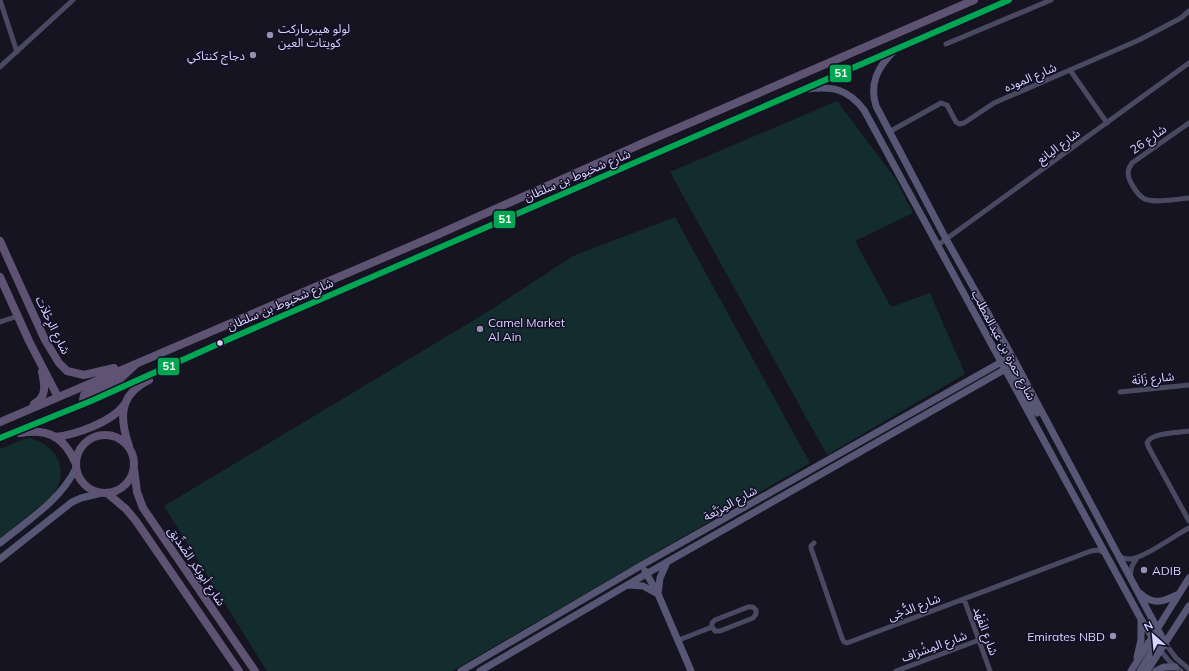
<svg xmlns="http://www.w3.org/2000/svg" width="1189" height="671" viewBox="0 0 1189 671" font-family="Mulish,'Noto Sans Arabic',sans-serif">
<rect width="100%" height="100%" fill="#161421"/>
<path fill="#132c2d" d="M837,101L895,178L913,213L855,241L891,307L930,293L965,374L827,455L670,172Z
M675,217L810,463L452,671H267L164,506L489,311L573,256Z
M30,438C37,441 44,443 49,448C65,462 64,483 50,498L0,538V449L24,439Z"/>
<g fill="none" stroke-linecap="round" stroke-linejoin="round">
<path stroke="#4a4962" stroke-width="5" d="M0,0L17,52
M946,44L1051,0
M0,67L73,0
M1070,70L1107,123
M1189,123L1132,163C1127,170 1127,175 1131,183C1134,188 1137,194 1143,198C1151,204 1178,199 1189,198
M889,132L941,103L947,105L956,122L959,124L964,123L994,103L1139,40L1181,18L1189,11
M938,245L1189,63
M0,322L18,316
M1120,392L1189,385
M1189,431C1179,433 1151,432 1147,443L1149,448L1189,521
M814,543L811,546V548L842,638L844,642L847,643L1091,551L1098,550L1105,553
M1119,556C1121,557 1124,559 1128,559C1142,560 1175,535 1189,528
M1130,576L1132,566L1137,558
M964,599L990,671
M748,607H753L756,610V614L753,618L720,631H715L712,627V623L715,620Z
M679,640L712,627
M1165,643L1176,658L1189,669
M1160,650L1170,662L1181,671
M896,671L979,640"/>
<path stroke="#575674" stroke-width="7" d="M894,51C878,67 869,83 876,106L946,239L1012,356L1165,643
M808,89C833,86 848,89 864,110L1141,619L1160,650
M1007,364C1017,373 1027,400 1037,413
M0,543C27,521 61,500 76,468
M0,559L72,502L81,498L102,493
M645,571L658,594L691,671
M628,585L643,586L656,593
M658,594L660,578L667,562
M1141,594C1154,606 1165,601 1179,594
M1137,657L1141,640V620
M461,671L642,565L1012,356
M480,671L646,574L1016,363
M1131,671L1189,578
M1140,671L1153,649L1154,645L1148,643
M1147,671L1189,606
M1156,671L1164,667H1175"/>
<path stroke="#5e5373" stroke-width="8" d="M0,241L45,340L59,363L67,371L84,375L114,368
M0,277L29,341L58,397
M87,403L83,400L84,395L121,378L136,364
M34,404C47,397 45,385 42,372
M0,422L439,234L641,144L974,0
M20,433C49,428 64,437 76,464
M76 464a29 29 0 1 1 58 0a29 29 0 1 1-58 0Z
M55,437C75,435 112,422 124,405
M0,438L91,401L227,340L1009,0
M129,446C119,417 119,395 149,380
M134,469L137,492L143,508L255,671
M107,493L126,509L136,521L239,671"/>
<defs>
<path id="bus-1" d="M0,438L91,401L227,340L1009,0"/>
</defs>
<use href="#bus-1" stroke="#130f26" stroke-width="9"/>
<use href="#bus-1" stroke="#00a651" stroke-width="6"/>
</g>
<g fill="#9591b1" stroke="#130f26" stroke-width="1.5">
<circle cx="270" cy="35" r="4"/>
<circle cx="253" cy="55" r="4"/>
<circle cx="480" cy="329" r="4"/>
<circle cx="1144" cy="570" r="4"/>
<circle cx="1113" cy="636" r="4"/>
</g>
<circle fill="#d9d4ff" stroke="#130f26" stroke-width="1.5" cx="220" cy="343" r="3.5"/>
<g text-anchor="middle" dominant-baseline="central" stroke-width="3" stroke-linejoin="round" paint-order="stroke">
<g font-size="12" fill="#d9d4ff" stroke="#130f26" text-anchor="start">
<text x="278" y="28">لولو هيبرماركت<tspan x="278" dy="14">كويتات العين</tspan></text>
<text x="245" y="55" text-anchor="end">دجاج كنتاكي</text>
<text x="488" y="322">Camel Market<tspan x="488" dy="14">Al Ain</tspan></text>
<text x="1152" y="570">ADIB</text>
<text x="1105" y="636" text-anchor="end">Emirates NBD</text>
</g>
<g font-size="12" fill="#d9d4ff" stroke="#130f26">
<text transform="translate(1030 77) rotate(-23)">شارع الموده</text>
<text transform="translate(1148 139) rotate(-35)">شارع 26</text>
<text transform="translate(1058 146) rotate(-36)">شارع اليانع</text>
<text transform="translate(577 175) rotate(-23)">شارع شخبوط بن سلطان</text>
<text transform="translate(280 304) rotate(-23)">شارع شخبوط بن سلطان</text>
<text transform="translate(53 325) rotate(64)">شارع الرِحْلاَت</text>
<text transform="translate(1004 345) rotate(62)">شارع حمزة بن عبدالمطلب</text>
<text transform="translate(1153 378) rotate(-6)">شارع زَانَة</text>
<text transform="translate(730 503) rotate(-29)">شارع المِرَبَّعة</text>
<text transform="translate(197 566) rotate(56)">شارع أبوبَكر الصِّدِّيق</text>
<text transform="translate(914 607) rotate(-21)">شارع الدُّجَى</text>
<text transform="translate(986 631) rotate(70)">شارع الفَهْد</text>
<text transform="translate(934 646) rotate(-20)">شارع المِشْرَاف</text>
</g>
</g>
<g stroke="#130f26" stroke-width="1.5">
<rect x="829" y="64" width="23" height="19" rx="4" fill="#00a651"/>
<rect x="493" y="210" width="23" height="19" rx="4" fill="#00a651"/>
<rect x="157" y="357" width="23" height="19" rx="4" fill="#00a651"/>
</g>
<g font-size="11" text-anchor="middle" font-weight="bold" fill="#fff">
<text x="841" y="77">51</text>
<text x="505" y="223">51</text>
<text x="169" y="370">51</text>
</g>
<g transform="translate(1153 635) rotate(333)" stroke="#130f26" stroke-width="3" paint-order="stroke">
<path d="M0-3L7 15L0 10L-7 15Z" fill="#d9d4ff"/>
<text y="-6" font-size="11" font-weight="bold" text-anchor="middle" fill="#d9d4ff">N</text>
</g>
</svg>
